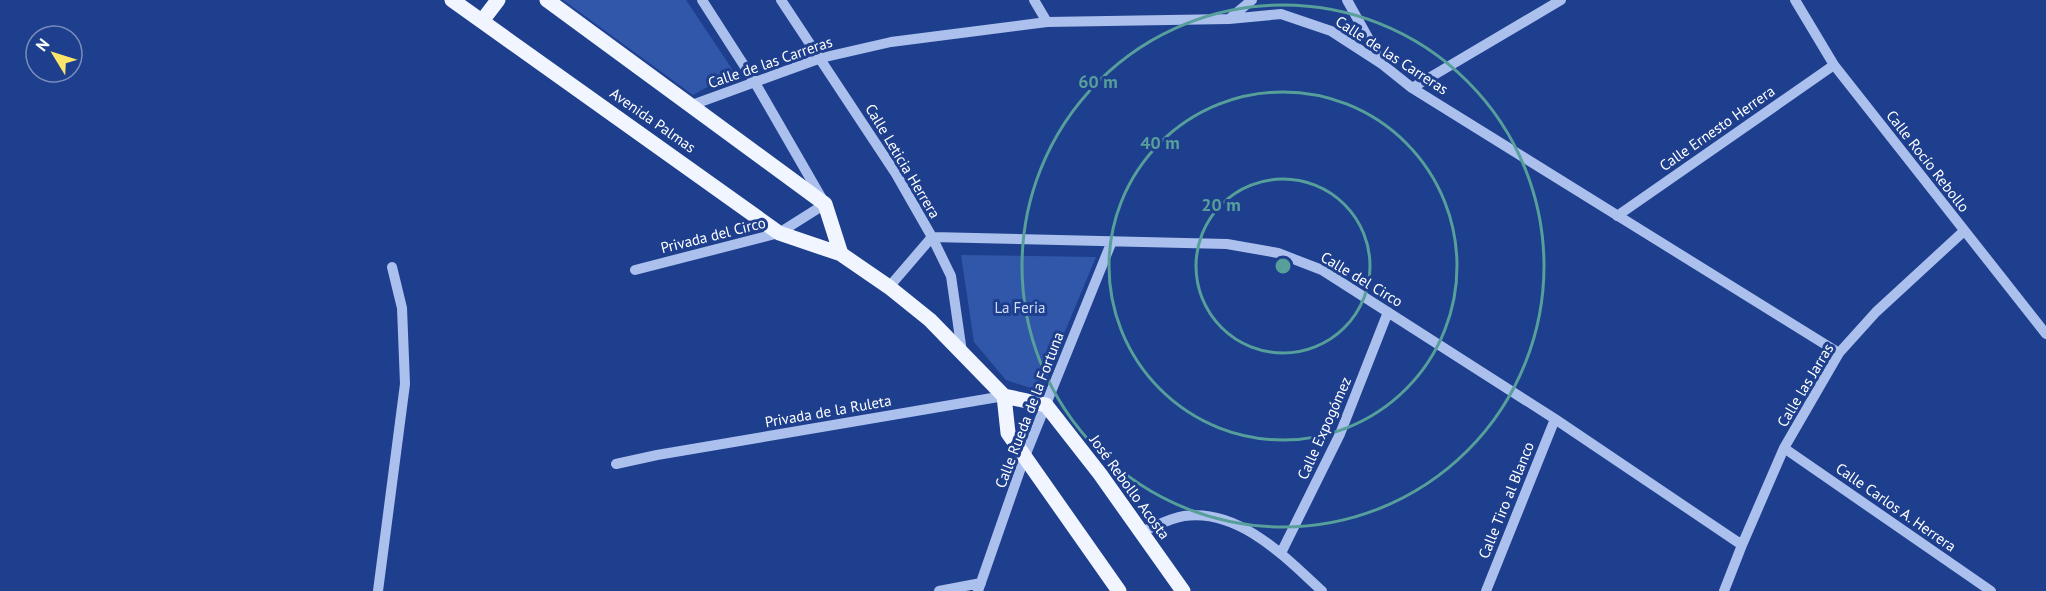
<svg xmlns="http://www.w3.org/2000/svg" width="2046" height="591" viewBox="0 0 2046 591" font-family="'PT Sans',sans-serif">
<rect width="100%" height="100%" fill="#1e3f8d"/>
<path fill="#3157ab" d="M563,0H686L734,72L693,95Z
M961,255L1096,257L1040,391L1006,380L974,342Z"/>
<g fill="none" stroke-linecap="round" stroke-linejoin="round">
<path stroke="#abc0ed" stroke-width="10" d="M781,0L896,174L932,237L951,276L962,352
M1034,0L1047,22
M1347,0L1381,61
M1795,0L1834,65L2046,334
M1229,19L1252,0
M1412,88L1561,0
M692,105L821,58L891,42L1047,22L1229,19L1281,14L1331,31L1382,64L1412,88L1839,353
M1617,216L1834,65
M635,270L779,233L825,204L754,81L702,0
M889,287L932,237L1227,244L1278,253L1322,270L1555,419L1742,545
M1784,448L1991,591
M616,464L657,455L1004,396
M1141,532C1154,527 1170,518 1184,516C1239,508 1285,557 1322,591
M1281,553L1340,434L1388,312
M378,591L405,384L402,308L392,267
M939,591L981,583
M978,591L1025,456L1112,241
M1486,591L1555,419
M1724,591L1742,545L1784,448L1839,353L1876,312L1964,231"/>
<path stroke="#f1f5ff" stroke-width="15" d="M452,0L779,233L841,254L889,287L930,320L1004,396L1046,405L1100,474L1183,591
M547,0L825,204L841,254
M482,21L498,0
M1004,396L1008,433L1119,591"/>
</g>
<g fill="none" stroke="#579f9a" stroke-width="3">
<circle cx="1283" cy="266" r="87"/>
<circle cx="1283" cy="266" r="174"/>
<circle cx="1283" cy="266" r="261"/>
</g>
<g text-anchor="middle" dominant-baseline="central" stroke-width="6" stroke-linejoin="round" paint-order="stroke">
<g font-size="15" fill="#fff" stroke="#1e3f8d">
<text transform="translate(1392 55) rotate(33)">Calle de las Carreras</text>
<text transform="translate(770 62) rotate(-19)">Calle de las Carreras</text>
<text transform="translate(653 120) rotate(35)">Avenida Palmas</text>
<text transform="translate(1717 128) rotate(-35)">Calle Ernesto Herrera</text>
<text transform="translate(903 161) rotate(59)">Calle Leticia Herrera</text>
<text transform="translate(1928 161) rotate(52)">Calle Rocío Rebollo</text>
<text transform="translate(713 235) rotate(-14)">Privada del Circo</text>
<text transform="translate(1362 279) rotate(31)">Calle del Circo</text>
<text transform="translate(1805 385) rotate(-59)">Calle las Jarras</text>
<text transform="translate(1029 410) rotate(-69)">Calle Rueda de la Fortuna</text>
<text transform="translate(828 411) rotate(-10)">Privada de la Ruleta</text>
<text transform="translate(1324 428) rotate(-66)">Calle Expogómez</text>
<text transform="translate(1130 487) rotate(54)">José Rebollo Acosta</text>
<text transform="translate(1506 500) rotate(-68)">Calle Tiro al Blanco</text>
<text transform="translate(1896 507) rotate(35)">Calle Carlos A. Herrera</text>
</g>
<g font-size="15" fill="#d1ddf9" stroke="#1e3f8d">
<text x="1020" y="307">La Feria</text>
</g>
</g>
<circle cx="1283" cy="266" r="9" fill="#579f9a" stroke="#1e3f8d" stroke-width="3"/>
<g font-size="18" text-anchor="middle" font-weight="bold" fill="#579f9a" stroke="#1e3f8d" stroke-width="6" stroke-linejoin="round" paint-order="stroke">
<text x="1098" y="88">60 m</text>
<text x="1160" y="149">40 m</text>
<text x="1221" y="211">20 m</text>
</g>
<g transform="translate(54 54) rotate(308)"><circle r="28" fill="#1e3f8d" stroke="#788cbb" stroke-width="1.5"/>
<path d="M0-4.5L10 22L0 15L-10 22Z" fill="#fce66a"/>
<text y="-9" font-size="16" font-weight="bold" text-anchor="middle" fill="#ffffff">N</text>
</g>
</svg>
